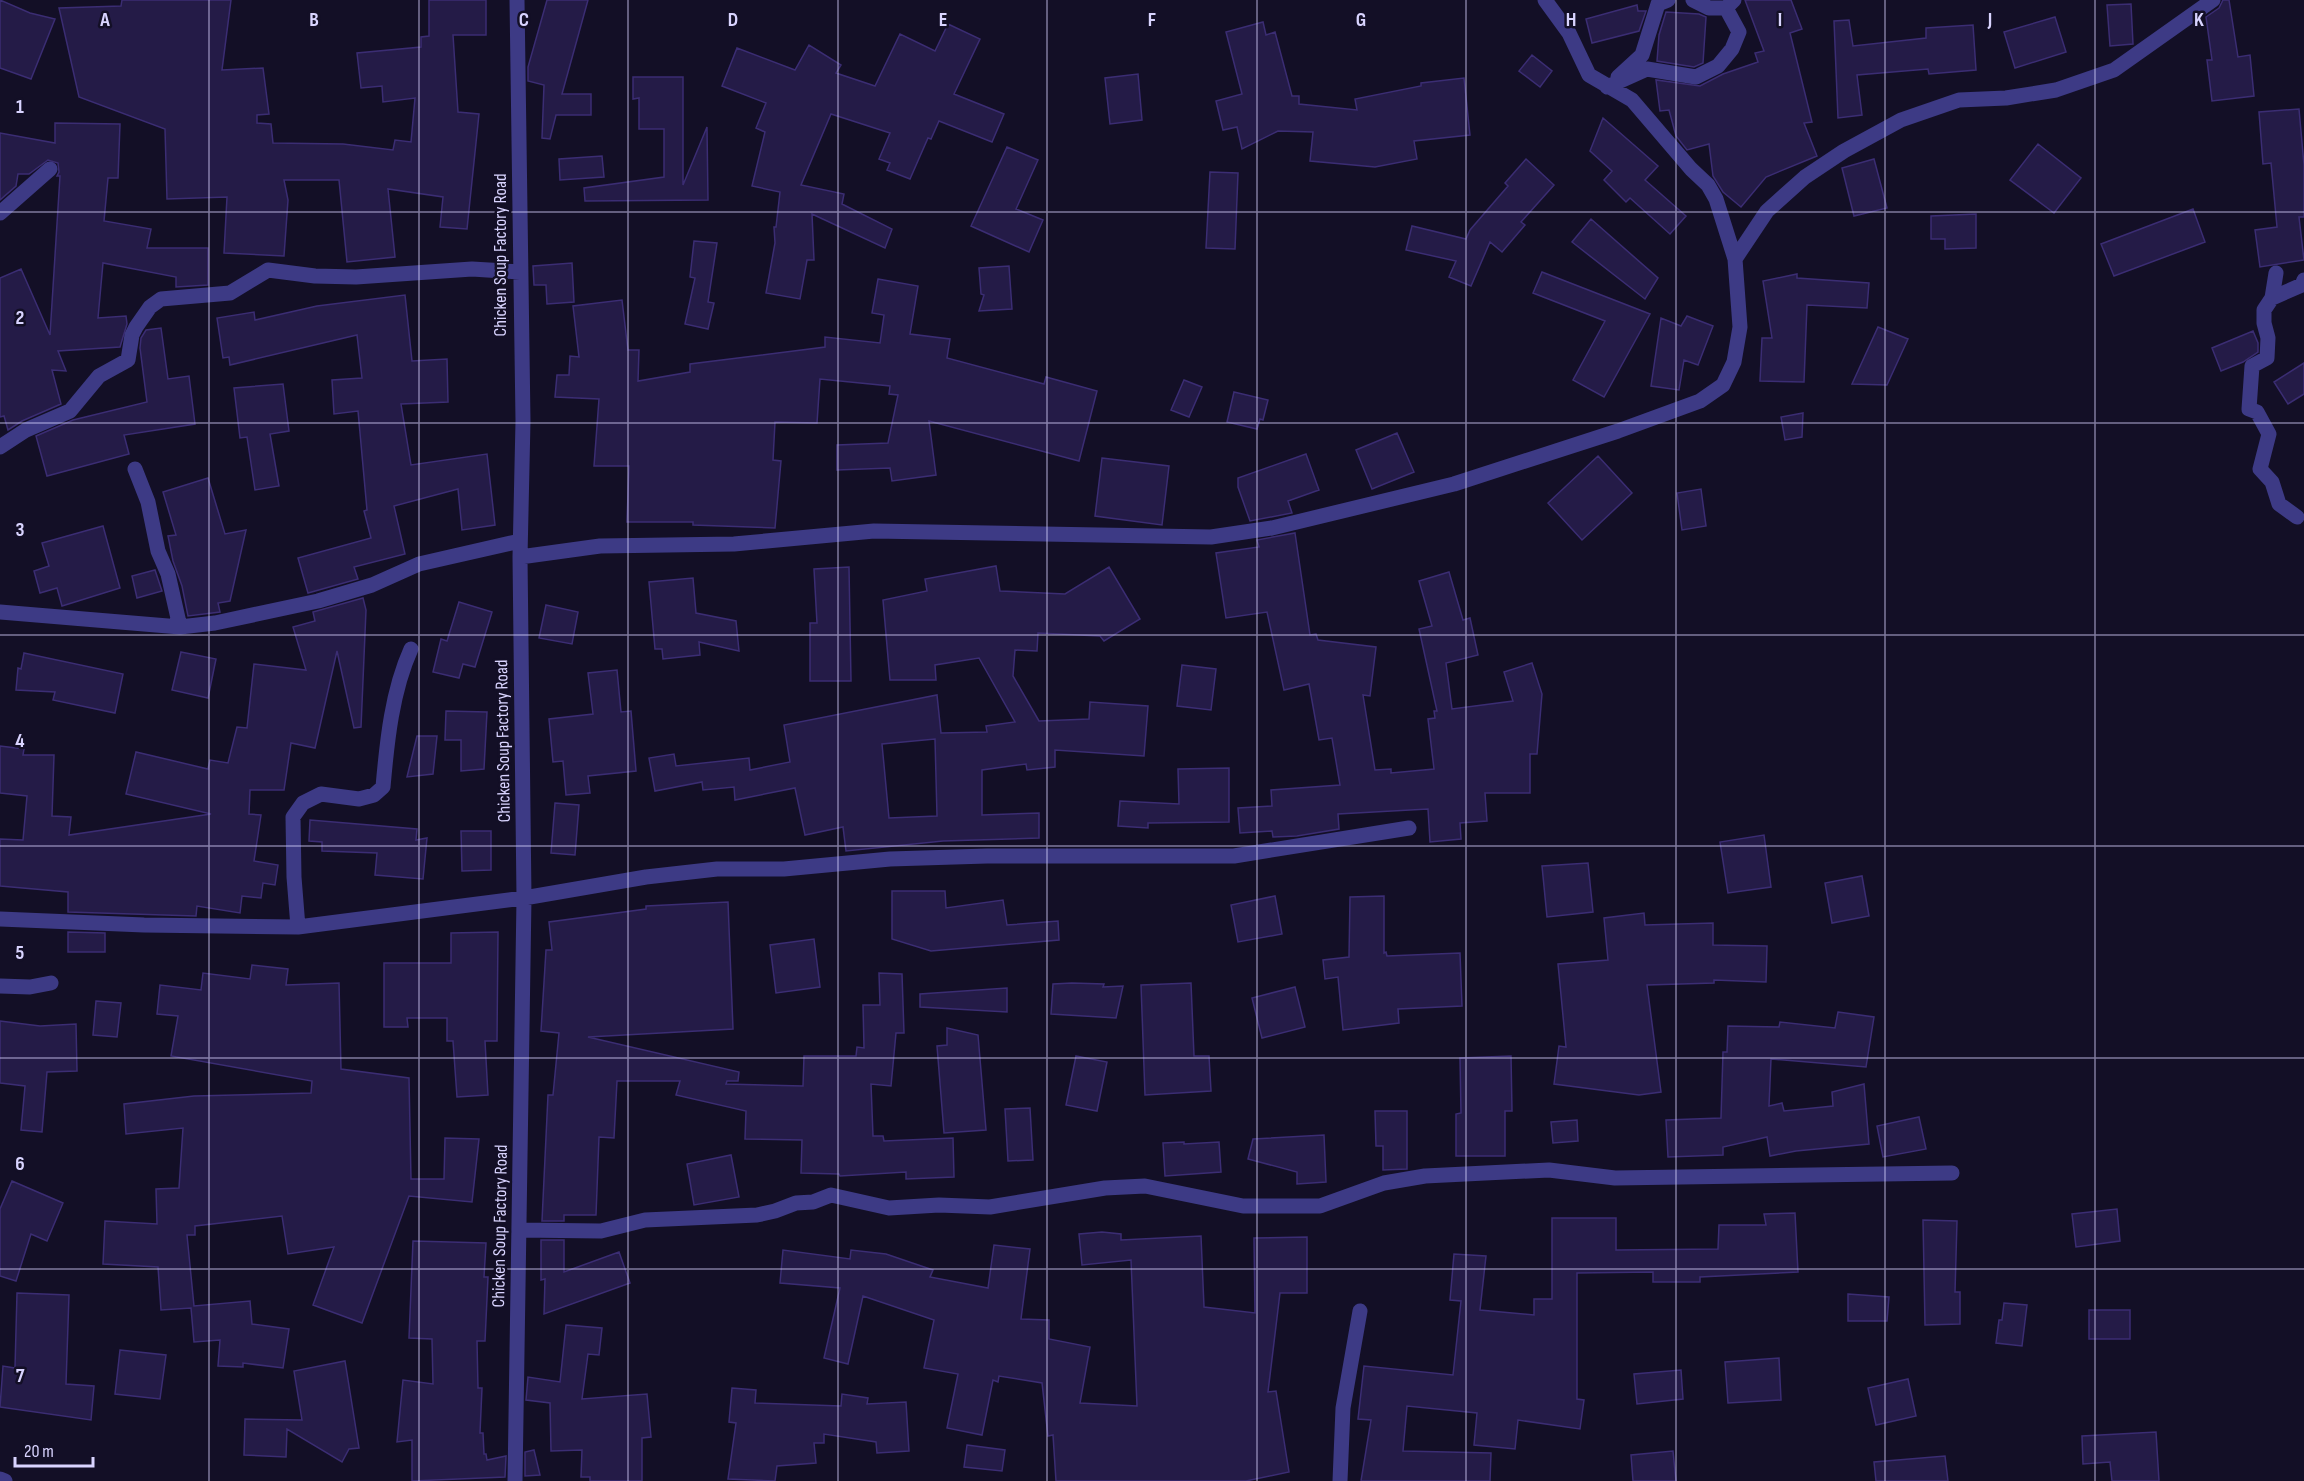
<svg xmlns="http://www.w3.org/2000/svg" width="2304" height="1481" viewBox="0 0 2304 1481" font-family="'Sofia Sans Condensed',sans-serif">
<rect width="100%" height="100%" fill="#130f26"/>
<path fill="#241b47" stroke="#3b2d73" stroke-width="1.5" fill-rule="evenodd" d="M0,0L30,13L55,19L31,79L0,68Z
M122,0H231L222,70L263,68L269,114L257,115V123L271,124L273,143L343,144L393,150L395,140L411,142L415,98L383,102L382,86L361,88L357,53L421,47V37L429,36V0H486V35H453L458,112L479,114L467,229L440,227L443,197L388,189L395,257L347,262L339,180H284L288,200L284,256L224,253L227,197L167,199L165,129L79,97L59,8L121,6Z
M547,0H588L562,94H591V115H556L550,139L542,138L544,85L528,81V67Z
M1745,0H1791L1802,29L1790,33L1812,122L1804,123L1817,156L1766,177L1741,207L1723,192L1713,176L1709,144L1687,150L1676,136L1669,110L1660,111L1656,80L1700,86L1723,74L1758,62L1755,53L1764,51Z
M2223,0H2229L2238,57L2250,55L2254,96L2212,101L2207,60H2212L2206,17L2219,8Z
M2131,4L2133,44L2110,46L2107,5Z
M1637,5L1638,11H1646L1639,31L1592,43L1586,19Z
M1666,12L1699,14L1706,17L1703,63L1694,67L1657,61L1659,35Z
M2055,17L2066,52L2015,68L2004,32Z
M1849,20L1853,46L1926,38V28L1973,25L1976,70L1929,74L1928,69L1857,75L1862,115L1838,118L1834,21Z
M1263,22L1266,35L1275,32L1292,96H1299V104L1357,110L1355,99L1421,86V83L1464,78L1470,135L1414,141L1417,159L1375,167L1310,161L1313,132L1278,131L1242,149L1237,127L1223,130L1216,101L1242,94L1226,32Z
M948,24L980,39L954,94L1004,114L992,142L939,121L931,139L928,138L910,179L887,170L890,163L879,159L890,133L831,114L801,185L844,194L842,204L892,229L885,248L812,214L814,260H807L800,299L766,293L775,243L774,227H776L780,192L752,186L765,132L756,128L766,103L722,86L737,48L795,70L809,45L841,65L836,73L875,86L900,34L935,51Z
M1532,55L1552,71L1540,87L1519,71Z
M1138,74L1142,120L1110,124L1105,78Z
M633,77H683V185L707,127L708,200L585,201L584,188L664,177V129H639V98L633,99Z
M2299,109L2304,165V217H2299L2304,260L2260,267L2255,230L2277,227L2271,163L2263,164L2259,112Z
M1603,118L1658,166L1645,180L1686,216L1670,234L1630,198L1626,202L1604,180L1612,171L1590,151Z
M55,123L120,124L118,178H108L104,221L151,229L147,248H208V285L176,287V277L103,263L98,318L126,316L127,324L120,347L58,351L66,371L52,370L61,404L22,421L8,430L4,416L0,417V278L21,269L50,335L60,176H57L59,172L58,163L48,160L29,174H18L16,186L0,200V133L55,143Z
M2038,144L2081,178L2054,213L2010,180Z
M1007,147L1038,160L1016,209L1043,220L1029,252L971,226Z
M602,156L604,177L560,180L559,159Z
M1526,159L1554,185L1521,222L1525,225L1502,252L1490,242L1471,286L1449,277L1456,261L1406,250L1412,226L1466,239L1470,230L1508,186L1505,183Z
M1874,159L1887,208L1854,216L1842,168Z
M1210,172L1238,173L1235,249L1206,248Z
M2193,209L2205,242L2114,276L2101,244Z
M1976,214V248L1945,249V239H1931V216Z
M1591,219L1658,278L1645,299L1572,242Z
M694,241L717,243L708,302L714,303L708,329L685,324L695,278L690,277Z
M572,263L574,302L547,304L546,285H534L533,266Z
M1009,266L1012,309L979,311L984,295L981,294L979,268Z
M1542,272L1650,314L1604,397L1573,380L1605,321L1533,293Z
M1797,274V278L1869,283L1867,308L1807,305L1804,382L1760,381L1762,338H1772L1763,281Z
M878,279L918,286L910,334L950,339L947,358L1044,384L1046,377L1097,391L1079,461L929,421L936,475L892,481L890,468L837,470V445L888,443L898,395L889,394L890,386L820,379L817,423L775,422L773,460L781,461L775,528L693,525V522H627L629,466H594L599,399L555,397L557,375H569L570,356L579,357L573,306L622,300L628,350H639L638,381L690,372V364L825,347V337L880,343L884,315L872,313Z
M405,295L412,361L447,359L448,402L401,404L411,465L487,454L495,525L462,530L458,489L394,506L405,554L354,567L358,579L308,593L298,558L371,538L364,511L367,510L358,411L334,414L332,380L362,378L357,335L230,365L229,357L223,358L217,318L254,312L255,320L317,306Z
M1687,316L1713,326L1698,365L1684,360L1679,390L1651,386L1661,318L1681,326Z
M1878,327L1908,339L1887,385L1852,384Z
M161,328L168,379L189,376L195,424L124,435L129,454L47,476L36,436L73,420L147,402L140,348L141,338L146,330Z
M2253,331L2258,343V352L2243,362L2221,371L2212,348Z
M2304,363V394L2288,404L2274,382Z
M1184,380L1202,387L1189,417L1171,410Z
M283,384L289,431L270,434L279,486L255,490L247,437L240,438L234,388Z
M1234,392L1268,400L1263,420L1260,419L1257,429L1227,422Z
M1803,413L1802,437L1785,440L1781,417Z
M1397,433L1414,472L1372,489L1356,450Z
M1306,454L1319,490L1288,501L1292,513L1250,521L1238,487V478Z
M1598,456L1632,493L1582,540L1548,503Z
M1102,458L1169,466L1162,525L1095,516Z
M208,478L225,534L246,530L230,601L218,603L220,612L188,616L182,586L173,561L168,536L176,535L163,492Z
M1701,489L1706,526L1682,530L1677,493Z
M103,526L120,588L62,606L57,588L40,593L34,571L49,566L42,543Z
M1295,533L1310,635L1316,634L1318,640L1376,647L1370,696L1363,695L1375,770L1391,769V773L1434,769L1428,719L1435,718L1434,711H1437L1419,629L1432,626L1419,581L1449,572L1463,620L1470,618L1478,655L1446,663L1452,709L1513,701L1504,672L1532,663L1542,694L1537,754H1530V793H1485L1487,821L1460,823L1461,839L1430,842L1428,809L1338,814L1339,829L1297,836L1273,837L1272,831L1240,833L1238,808L1272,806L1271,790L1340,785L1332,738L1319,740L1309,684L1284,690L1267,612L1226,618L1216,553L1259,547L1257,540Z
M996,566L1000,591L1065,594L1109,567L1140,619L1104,641L1100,636L1038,633L1037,651L1015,650L1013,676L1039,721L1089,719L1090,702L1148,706L1144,756L1055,750V767L1027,770L1026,764L982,770V815L1039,813V838L943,841L846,851L843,827L805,835L795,788L735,800L734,787L703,790L702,782L655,791L649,758L674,754L676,766L749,758L750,770L790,762L784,725L937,695L941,733L987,732L986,726L1015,722L979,658L935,665L936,680H890L883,600L927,591L925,579ZM935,739L937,816L889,818L882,744Z
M849,567L851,681H810V623H817L814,569Z
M155,570L162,591L137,598L132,576Z
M693,578L696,613L736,621L739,651L699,642L700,655L663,659L662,649H655L649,582Z
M363,598L366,610L361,727L354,728L337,651L315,748L291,743L284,790H250L249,814L261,815L254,861L278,865L275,885L263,883L261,898L242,896L240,913L197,906L196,916L68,912V892L0,886V839L23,840L27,796L0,793V746L24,749L23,755H54L52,816L71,817L69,835L211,814L126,794L136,752L208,769L210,760L228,763L237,727L247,728L254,664L306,670L293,627L315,621L313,612Z
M459,602L492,612L475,667L463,664L459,678L433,672L441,639L447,641Z
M546,605L578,612L572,644L539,638Z
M181,652L216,659L208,698L172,690Z
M24,653L123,674L115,713L53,700L55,692L16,690L18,668L21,669Z
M1182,665L1216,669L1211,710L1177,706Z
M617,670L621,712L631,711L636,771L588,776L590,793L566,795L563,761L553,762L549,719L593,714L588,673Z
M446,711L487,712L484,769L461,771V740H445Z
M417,736H437L433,774L407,777Z
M1229,768V822L1148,823V828L1118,826L1120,801L1179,804L1178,769Z
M555,803L579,805L575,855L551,853Z
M310,820L417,829L416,840L427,838L423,879L375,875L377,853L322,851V842L309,841Z
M461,831H491V870L462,871Z
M1764,835L1771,887L1728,893L1720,842Z
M1588,863L1593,912L1547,917L1542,866Z
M1862,876L1869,916L1832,923L1825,883Z
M892,891H945L946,908L1003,900L1007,925L1058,921L1059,940L931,951L892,939Z
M1275,896L1282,934L1238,942L1231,905Z
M1384,896V953L1386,952L1387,956L1460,953L1462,1006L1398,1009L1399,1023L1343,1030L1338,977L1325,979L1323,960L1349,957L1350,897Z
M728,902L733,1029L588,1037L739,1072L738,1081H727L726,1084L803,1086L804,1056H856L857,1047L864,1048L863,1005H880L879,973L902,974L904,1033H896L891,1086L871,1084L873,1136H883L884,1141L953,1138L954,1177L906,1179V1172L840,1176L839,1174L801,1173L802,1140L745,1139L746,1111L676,1095L680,1081H617L614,1138L599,1137L596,1215H564V1221H542L548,1095H553L559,1033L541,1031L546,950H552L549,922L646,909V906Z
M1644,913L1645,925L1713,923V945L1767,946L1766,982L1714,980V983L1647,985L1661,1092L1639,1095L1554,1084L1559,1046L1566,1047L1558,964L1608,960L1604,918Z
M68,932L105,933V952H68Z
M498,932L497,1041H485L488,1095L457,1097L453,1041H447V1018H407L408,1027H384V963H451V933Z
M814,939L820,987L776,993L770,945Z
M252,965L288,969L286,985L339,983L341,1069L409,1078L411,1179H444L445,1138L479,1139L472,1202L409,1196L362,1323L313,1305L334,1247L288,1254L282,1216L195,1226V1235H187L194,1306L250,1301L252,1324L289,1329L283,1368L243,1363V1367L218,1366L220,1340L194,1342L191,1308L161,1310L158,1267L103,1264L105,1221L157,1224L156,1189L179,1188L183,1128L126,1134L124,1104L194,1096L311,1093L312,1081L171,1056L178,1016L157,1014L160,985L201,990L203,973L250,979Z
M1072,983L1104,984L1103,987L1123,986L1116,1018L1051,1014L1053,984Z
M1191,983L1194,1056H1209L1211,1091L1145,1095L1141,985Z
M1295,987L1305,1027L1262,1038L1252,998Z
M1007,988V1012L920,1007V994Z
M96,1001L121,1003L117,1037L93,1035Z
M1838,1012L1874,1017L1866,1067L1771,1059L1769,1106L1782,1103L1784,1111L1833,1106L1832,1092L1864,1084L1869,1144L1796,1151L1770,1156L1767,1137L1723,1147V1155L1668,1157L1666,1120L1721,1118L1723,1052H1727L1728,1026L1779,1027L1780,1022L1835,1028Z
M0,1021L40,1026L76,1024L77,1071L47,1072L42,1132L21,1130L25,1086L0,1083Z
M947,1028L978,1035L986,1130L944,1133L937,1046L947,1045Z
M1076,1056L1107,1062L1097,1111L1066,1105Z
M1511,1056L1512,1111H1505V1156H1456V1114L1461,1113L1460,1058Z
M1030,1108L1033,1160L1008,1161L1005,1109Z
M1375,1111H1407V1169L1383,1170V1146H1376Z
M1919,1117L1926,1149L1883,1157L1877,1126Z
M1577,1120L1578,1141L1553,1143L1551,1122Z
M1324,1135L1326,1182L1297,1184V1172L1248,1159L1253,1139Z
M1184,1142V1144L1219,1142L1221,1172L1165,1176L1163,1143Z
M731,1155L739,1197L694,1205L687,1164Z
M12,1181L63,1203L47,1241L31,1234L16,1281L0,1276V1209Z
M2117,1209L2120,1241L2076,1247L2072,1214Z
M1795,1213L1798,1272L1700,1277V1282H1653V1272L1577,1273V1399L1584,1400L1580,1429L1518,1420L1515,1449L1474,1445L1477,1413L1407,1406L1403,1451L1491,1453L1490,1481H1361L1371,1420L1358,1419L1364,1366L1453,1375L1461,1301L1450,1300L1454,1254L1486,1256L1480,1310L1534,1315V1299H1552V1218H1616V1250L1718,1249L1719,1225H1766L1764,1214Z
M1923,1220L1957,1221L1955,1292H1960V1324L1925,1325Z
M1102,1232L1121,1234V1240L1201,1236L1204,1307L1255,1313L1254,1238L1307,1237V1293H1280L1268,1392L1276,1391L1289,1472L1246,1481H1056L1053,1435L1048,1436L1042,1383L999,1376L998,1382L993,1380L982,1435L947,1428L958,1374L924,1368L934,1320L863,1296L848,1364L824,1358L840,1288L780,1283L783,1250L850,1259L851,1250L886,1254L933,1270L930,1277L988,1288L994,1245L1030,1249L1021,1319L1049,1320V1339L1090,1347L1080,1403L1137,1406L1131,1260L1082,1265L1079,1234Z
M541,1240H564V1272L619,1252L630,1283L544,1314L545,1279L541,1280Z
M413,1241L486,1243L484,1277H488L485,1341H477L478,1388H482L480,1433H483L484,1454H486L487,1460L506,1456L505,1477L412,1481V1440L397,1442L403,1380L433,1384L432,1339L409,1338Z
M17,1293L69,1295L66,1384L94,1386L91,1420L0,1407L3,1366L15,1368Z
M1848,1294L1889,1297L1887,1321H1848Z
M2004,1303L2027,1305L2022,1346L1996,1343L1999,1320H2002Z
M2089,1310H2130V1339H2089Z
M566,1325L602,1328L599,1355L588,1354L582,1399L647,1394L651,1437L642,1438V1481H590V1477H581L582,1450L551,1451L550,1403L526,1400L528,1377L560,1382Z
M120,1350L166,1355L160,1399L115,1394Z
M1779,1358L1781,1400L1728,1403L1725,1362Z
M345,1361L359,1448L349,1449L342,1462L287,1429L286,1457L244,1455L245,1419L302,1420L294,1371Z
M1681,1370L1683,1399L1637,1404L1634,1374Z
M1908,1379L1916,1416L1876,1425L1868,1388Z
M732,1388L756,1390L755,1403L841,1406L842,1394L868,1398L867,1404L906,1402L909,1451L877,1453L876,1442L824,1434V1443H814L816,1463L777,1466L775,1481L728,1479L736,1423L729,1422Z
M2156,1432L2159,1481H2112L2110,1462L2083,1464L2082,1436Z
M967,1445L1005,1450L1002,1471L964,1467Z
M534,1450L540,1475L525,1476V1452Z
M1673,1451L1676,1481H1633L1631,1455Z
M1945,1456L1948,1481H1876L1874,1462Z"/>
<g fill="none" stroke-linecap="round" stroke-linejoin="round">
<path stroke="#3d3a85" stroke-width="15" d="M1693,0L1709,8H1726L1734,0
M1618,77L1642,55L1658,4L1668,0
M1607,87L1647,69L1696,77L1718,66L1732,49L1739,32L1726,8
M0,213L50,169
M1735,259L1767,211L1805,177L1844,151L1901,120L1959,100L2006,98L2056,90L2114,70L2213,0
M2276,273L2272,298L2264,310V323L2268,338L2267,358L2252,366L2249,409L2257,412L2269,434L2260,469L2272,482L2279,504L2297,517
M2272,298L2302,285L2304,280
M0,447L26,430L70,411L99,376L128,360L132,335L136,327L150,307L161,299L230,293L268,270L315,276L356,277L472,269L520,272
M135,469L148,502L158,551L168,574L180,627
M520,557L600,546L734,544L874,531L1211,537L1272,528L1454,484L1618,431L1700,401L1723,385L1734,362L1740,327L1735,259L1716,199L1708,185L1691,169L1632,100L1589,75L1569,33L1545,0
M0,612L180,627L215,623L318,601L372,585L419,564L520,541
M0,919L144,925L298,927L524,898L646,877L717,869H784L890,859L987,856H1234L1409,828
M298,927L294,877L293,817L303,803L321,794L359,799L374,795L383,787C387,741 392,691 411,649
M0,986L30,987L51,983
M520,1230L601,1231L645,1220L757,1215L775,1211L796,1203L813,1202L831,1195L889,1208L939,1205L990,1207L1105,1188L1145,1186L1243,1206H1320L1384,1183L1425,1176L1549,1170L1615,1178L1952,1173
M0,1479L5,1481
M515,1481L524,898L520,557L523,421L517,0
M1340,1481L1343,1408L1360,1311"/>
</g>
<path fill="none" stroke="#d9d4ff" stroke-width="1.5" stroke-opacity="0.55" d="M209,0V1481M419,0V1481M628,0V1481M838,0V1481M1047,0V1481M1257,0V1481M1466,0V1481M1676,0V1481M1885,0V1481M2095,0V1481M0,212H2304M0,423H2304M0,635H2304M0,846H2304M0,1058H2304M0,1269H2304"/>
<g text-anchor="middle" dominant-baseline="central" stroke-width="5" stroke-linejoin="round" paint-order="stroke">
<g font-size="18" fill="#d9d4ff" stroke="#130f26">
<text transform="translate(500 255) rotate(-90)">Chicken Soup Factory Road</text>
<text transform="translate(503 741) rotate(-91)">Chicken Soup Factory Road</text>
<text transform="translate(500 1226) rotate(-89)">Chicken Soup Factory Road</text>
</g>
</g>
<g font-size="20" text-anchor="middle" font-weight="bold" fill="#d9d4ff" stroke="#130f26" stroke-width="5" stroke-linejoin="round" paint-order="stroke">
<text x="105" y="26">A</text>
<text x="314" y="26">B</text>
<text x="524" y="26">C</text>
<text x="733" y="26">D</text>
<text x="943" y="26">E</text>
<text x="1152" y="26">F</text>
<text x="1361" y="26">G</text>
<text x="1571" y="26">H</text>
<text x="1780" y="26">I</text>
<text x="1990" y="26">J</text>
<text x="2199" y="26">K</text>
<text x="20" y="113">1</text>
<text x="20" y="324">2</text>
<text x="20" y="536">3</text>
<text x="20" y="747">4</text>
<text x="20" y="959">5</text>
<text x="20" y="1170">6</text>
<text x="20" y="1382">7</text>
</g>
<path d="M15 1457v9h78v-9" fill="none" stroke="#d9d4ff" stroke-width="3"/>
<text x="24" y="1457" font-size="18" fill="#d9d4ff" stroke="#130f26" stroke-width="4.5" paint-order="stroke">20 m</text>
</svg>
